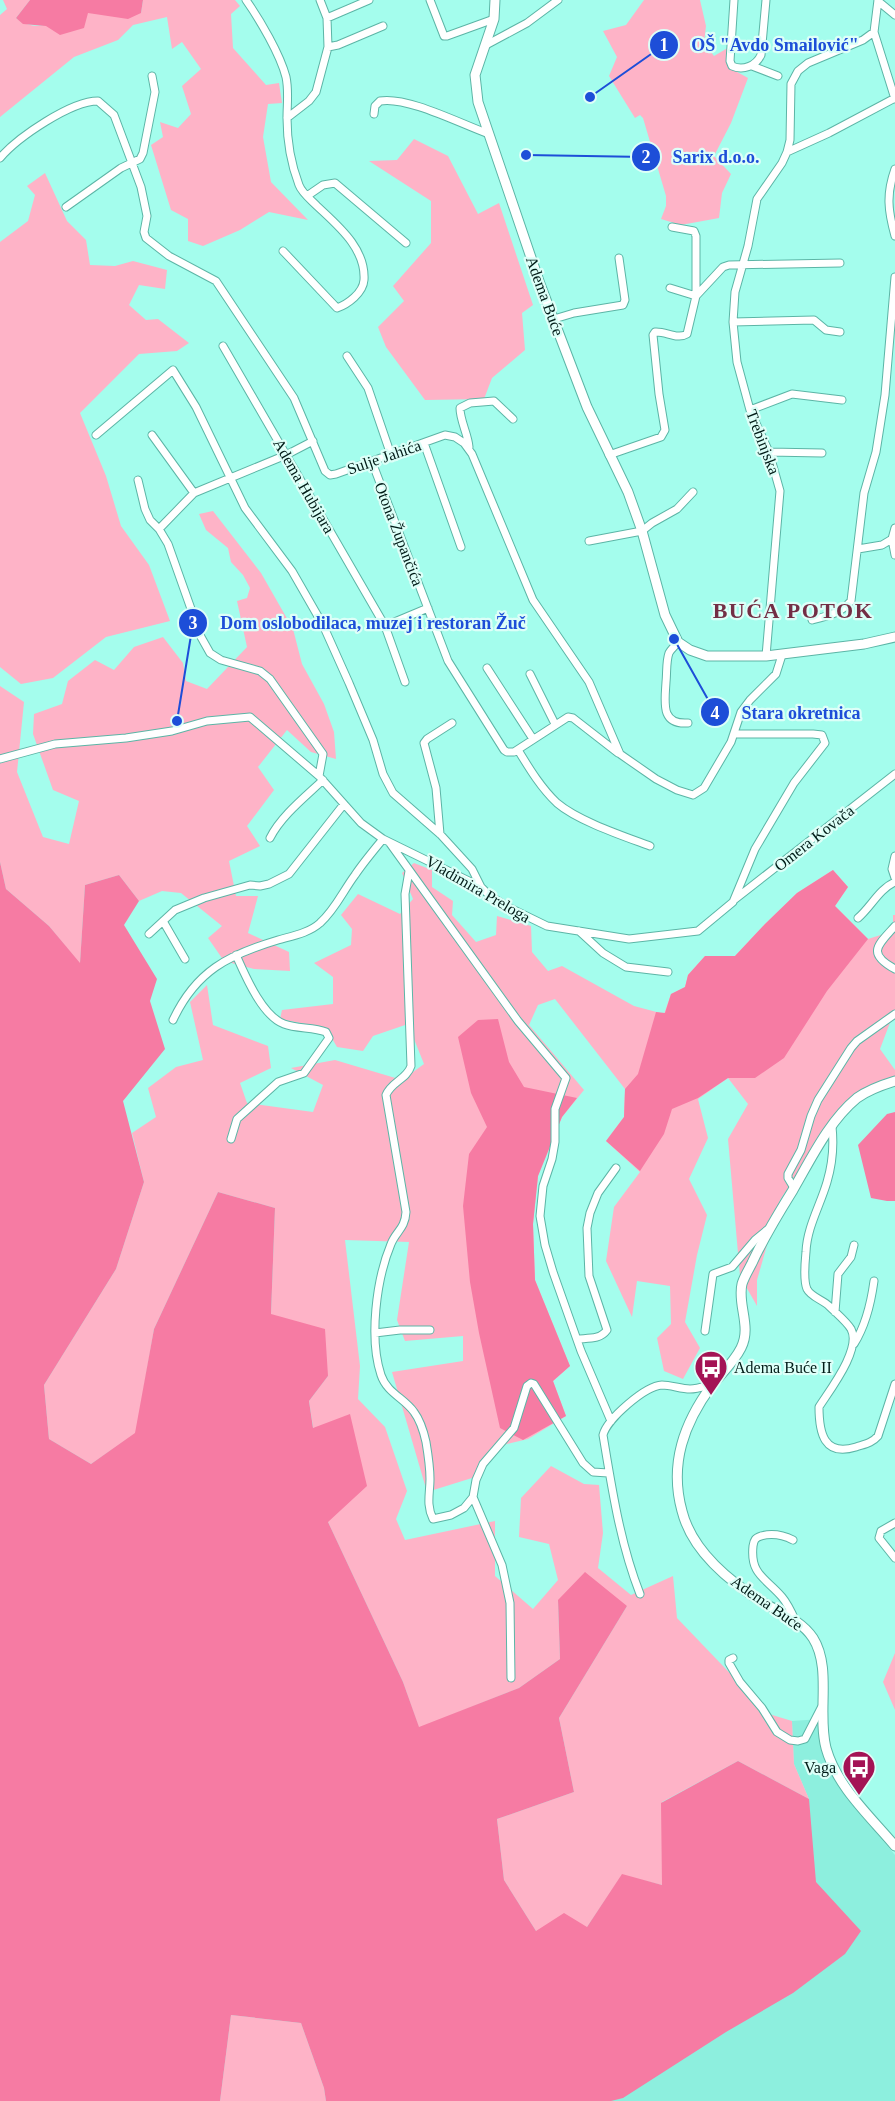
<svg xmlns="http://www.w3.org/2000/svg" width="895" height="2101" viewBox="0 0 895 2101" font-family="'Times New Roman',serif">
<rect width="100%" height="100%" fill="#a4fded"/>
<path fill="#8defde" d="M821,1719L825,1749L861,1815L895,1855V2101H379L809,1799L794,1764L792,1721Z"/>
<path fill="#feb3c7" d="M3,0H30L16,18C40,37 64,16 88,12C105,10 124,13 141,13L143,0H235L240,6L231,14L233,48L266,85L279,83L282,103L268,104L263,137L271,182L308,220L269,212L240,230L203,246L188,241V219L171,210L151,145L163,137L160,122L178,128L191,114L182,86L201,69L182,42L172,49L167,17L133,25L118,40L74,57L0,117V15L7,9Z
M644,0H700L706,26L704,43L714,56L731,46L730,68L748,78L731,123L714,156L731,174L722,193L719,218L681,225L661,219L666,206V196L643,118L640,115L635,118L609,76L617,57L603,31L626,25Z
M414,139L448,156L478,214L499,203L533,305L522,313L525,350L492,378L484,399L425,400L386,347L378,327L404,301L393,286L431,243V201L369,161L397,160Z
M45,173L67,221L86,240L90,265L115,266L133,261L167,270L165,289L139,285L129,305L146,320L158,319L189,343L177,351L139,354L80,413L106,476L121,526L149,565L170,621L106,637L53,678L21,684L0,667V242L28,221L35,195L27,186Z
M213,511L261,573L293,629L302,664L324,704L334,732L336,759L311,752L287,730L258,767L274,790L247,826L260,846L229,861L236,896H258L248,933L289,952L290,971L254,969L224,961L208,938L222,926L181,893L162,891L139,901L119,875L85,885L80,964L49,926L6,889L0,862V686L24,702L17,772L43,837L69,844L79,801L53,790L33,734L34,714L62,704L68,681L95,660L114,670L134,647L163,637L183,663L186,681L207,689L247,647L237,601L247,598L250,588L243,575L231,562L228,548L206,530L199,514Z
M414,863L432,870V887L453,901L452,915L476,942L496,935L497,916L531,926L532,952L548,971L562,966L634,1006L664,1014L671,994L685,987L688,975L705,956H735L765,924L797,893L833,870L848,887L835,906L868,939L893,931V915H895V1019L891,1020L880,1049L895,1070V1078L833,1120L780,1200L757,1280V1306L740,1276L728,1139L748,1104L728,1078L698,1099L708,1138L689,1179L707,1215L697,1255L685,1322L700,1348L683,1379L664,1371L657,1338L671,1324L670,1286L637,1281L632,1317L606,1261L614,1207L640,1172L606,1141L624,1117L625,1089L555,999L538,1005L529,1025L584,1090L562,1117L538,1176L533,1224L535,1280L570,1366L553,1381L566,1416L528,1439L494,1447L472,1478L427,1492L392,1372L463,1361V1336L405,1341L397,1320L409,1242L345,1240L360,1366L358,1399L385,1427L407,1491L396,1519L405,1540L495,1521V1576L533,1609L558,1580L549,1544L519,1537L521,1498L551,1466L584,1484L599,1485L603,1533L598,1568L631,1595L673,1576L677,1618L769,1714L792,1721L794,1764L809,1799L738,1761L662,1802V1885L622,1875L587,1927L536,1931L504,1880L497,1819L574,1792L559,1718L627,1606L558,1600L560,1659L519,1688L419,1728L403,1682L328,1522L309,1401L328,1376L271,1314L275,1208L218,1192L154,1329L136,1433L91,1464L49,1439L44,1385L116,1269L144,1182L132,1133L156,1117L148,1088L176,1067L203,1060L190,1002L207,985L213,1025L268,1046L271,1068L240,1083L247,1103L313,1112L323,1085L291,1068L335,1060L402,1080L424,1064L408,1024L373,1036L363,1051L337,1047L326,1028L280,1019L282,1010L333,1004V977L314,963L351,945L352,929L341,915L358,894L400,914L413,899L402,873Z
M895,1653V1710L883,1682Z
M231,2015L301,2023L324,2088L326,2101H220Z"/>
<path fill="#f67ba3" d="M30,0H143L141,13L128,19L88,13L84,28L60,35L46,26L23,24L16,18Z
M0,862L6,889L49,926L80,963L85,885L119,875L139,901L124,925L157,979L150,1001L165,1049L123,1101L144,1182L116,1269L44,1385L49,1439L91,1464L135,1433L154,1329L218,1192L275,1208L271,1314L325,1329L328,1376L309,1401L313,1428L350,1414L367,1486L328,1522L403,1682L419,1727L519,1688L560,1659L558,1600L585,1572L627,1606L559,1718L574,1792L497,1819L504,1880L536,1931L564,1913L587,1927L622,1874L662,1885L661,1803L738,1761L809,1799L816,1882L861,1931L845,1954L793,1993L726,2032L623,2098L611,2101H326L324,2088L301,2023L231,2015L220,2101H0Z
M833,870L848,887L835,906L868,939L827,991L784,1058L755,1078H728L698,1098L672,1109L664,1134L640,1171L606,1141L624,1117L625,1089L638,1074L656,1012L665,1013L671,994L685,987L688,975L705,956H735L765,924L797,893Z
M498,1019L509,1062L524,1087L577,1098L562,1117L538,1176L533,1224L535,1280L570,1366L553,1381L566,1416L523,1440L500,1428L479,1333L470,1282L463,1206L469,1154L487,1127L471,1093L458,1037L478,1020Z
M895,1112V1201H887L871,1198L858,1145L887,1114Z"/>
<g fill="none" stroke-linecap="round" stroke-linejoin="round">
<defs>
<path id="street" d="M246,0C260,20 280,54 286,77C289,91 287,104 287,118C287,140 291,164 299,185C302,193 310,199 317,206C337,225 366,248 364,280C363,293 348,304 337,308L283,251
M430,0L444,36H447L494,19
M734,0L730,61L732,66C743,71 756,66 761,55L766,0
M878,1L895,15
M327,18L369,0
M874,32L895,99
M486,45L527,23L558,0
M328,47L338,45L383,26
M752,66L778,76
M374,114L375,106L380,101C407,96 461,124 489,134
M287,118L309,101L316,92L328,47L327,18L320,0
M787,152L829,133L895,98
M0,158C18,137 71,101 98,101L114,115L141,187L147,216L144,232L146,238L169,256L216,281L294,398L325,471L330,475L336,474L445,435L455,437L464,443L472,454L533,600L589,682L620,754L656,779L677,790L693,795L704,788L731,742L741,712L750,700L776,674L782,655
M895,169C886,194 888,211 895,236
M307,196L323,185L335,183L406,243
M66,207L121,168L140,159L143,153L155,92L152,76
M670,288L696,296
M696,296L723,267L729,265L840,263
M554,319L574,313L623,305L625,300L619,258
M733,322L814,320L826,330L840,332
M223,346L385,626L405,682
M347,356L368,388L391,455
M750,410L792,394L842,400
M96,435L173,370L196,407L245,508L292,571L323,625L349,683L373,740L383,774L393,793L440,834L472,869L481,887
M152,435L194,493
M424,443L461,547
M469,447C468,434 460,421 460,408L470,403L494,401L513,419
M769,452L822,453
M609,455L661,437L665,430L659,394L653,335L655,332C666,331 677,340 687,334L696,296V236L694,231L672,227
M372,462L448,661L504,750L507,752H514L568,717L573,718L618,753
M138,480L145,509L150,520L159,529L168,544L201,637L210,653L221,660L260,671L270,679L323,754L319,776
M895,528L892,539L895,555
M159,529L194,493L286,455L313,441
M589,541L642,531L652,523L677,509L693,492
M858,549L882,545L892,539
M812,620C828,616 841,613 851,601L864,493L876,452L885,395L895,277
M385,626L428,608
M678,642C676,645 671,649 669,653C666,661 667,673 666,682C665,702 660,725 688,723
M766,656L780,491L769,452L750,410L737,362L733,322L735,292L748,246L757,199L782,163L787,152L790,140L791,84L798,71L808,63L863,40L874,32L878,0
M487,668L533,739
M530,674L555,724
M518,750C529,768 541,788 557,803C578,821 623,836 650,846
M0,759L55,744L126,738L172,731L207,721L250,717L319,776L361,823L383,839L481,887L490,896L510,908L547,926L629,939L698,931L733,902L755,849L794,783L825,743L822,735L813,734H734
M440,834L436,788L424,743L427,739L452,723
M270,838C281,816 305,797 323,780
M389,842L518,1021L566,1078L555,1109V1142L552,1159L543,1186L540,1216L545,1245L553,1272L581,1351L611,1421
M895,856L892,869L895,878
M409,871L405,894L411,1066C407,1079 391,1082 386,1095L406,1212C405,1229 396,1231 391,1244C376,1280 369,1339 381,1375C387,1393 404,1398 414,1412C420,1420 424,1433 426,1442C428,1454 430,1467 430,1479C430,1493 426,1505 433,1519L451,1515L464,1508L473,1497L476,1480L483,1464L514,1428L527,1386L531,1383L534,1384L583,1463L593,1472L608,1473
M734,900L895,774
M858,918C871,907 879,889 895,882
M163,921L185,959
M895,926C878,945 866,953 895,969
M579,931L603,953L626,967L668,972
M149,934L175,910L204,898L250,885L260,886L269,884L289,874L344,804
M173,1020C196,971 228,955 278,940C292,936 309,933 320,923C335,910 343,891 355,875C363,863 373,851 383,839
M832,1127C834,1145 832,1165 827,1182C820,1206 807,1227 806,1252C805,1263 803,1280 807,1289C811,1297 823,1300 829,1306C836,1313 846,1321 851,1329C862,1349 829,1391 819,1407C819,1433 824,1457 856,1447C865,1444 872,1443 878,1436L895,1384
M231,1139L237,1119L278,1082L304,1073L329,1038L326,1032C313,1027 297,1029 284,1024C262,1016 245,975 236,955
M794,1188L788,1178V1174L801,1150L811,1116L818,1100L851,1048L857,1041L895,1014
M835,1312L838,1274L851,1257L854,1245
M705,1331L713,1274L732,1267L755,1240L767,1230
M375,1333L400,1330H430
M577,1339C588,1338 600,1340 607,1330L589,1276L587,1228L590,1213L598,1193L616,1168
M854,1344C866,1325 871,1303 874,1281
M473,1497L502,1565L510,1603L511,1678
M895,1523L881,1531L879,1538L895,1558
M793,1540C783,1535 772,1533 761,1536C755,1538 754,1540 753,1546C750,1575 766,1578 782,1597C788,1604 792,1613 796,1622
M640,1594C620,1543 612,1489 603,1435C607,1419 645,1386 662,1385C671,1385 681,1389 690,1389C698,1389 705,1386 713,1384
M733,1658L729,1660V1663L740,1682L762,1708L777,1732L790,1740L798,1741L805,1739L821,1708"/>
<path id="secondary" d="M495,0L494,19L475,75L478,102L540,284L587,407L628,492L642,531L665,615L678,642L690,650L707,656H766L864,644L895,637
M895,1081C882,1085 868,1090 857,1098C829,1121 811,1159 793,1190C778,1214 764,1237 752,1263C749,1269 744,1277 742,1284C737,1304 752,1327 741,1348C734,1362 722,1373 712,1385C684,1423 669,1464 682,1511C692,1551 730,1582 764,1603C781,1613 802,1621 813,1638C832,1668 817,1713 826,1748C837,1787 870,1816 895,1846"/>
</defs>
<use href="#street" stroke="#5cb5a6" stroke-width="9"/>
<use href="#secondary" stroke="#5cb5a6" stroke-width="11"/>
<use href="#street" stroke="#fff" stroke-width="7"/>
<use href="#secondary" stroke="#fff" stroke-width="9"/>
</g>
<defs>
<symbol id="bus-pin" viewBox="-11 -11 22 30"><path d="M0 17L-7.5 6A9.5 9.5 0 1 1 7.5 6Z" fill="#a41355" stroke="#ddfff8"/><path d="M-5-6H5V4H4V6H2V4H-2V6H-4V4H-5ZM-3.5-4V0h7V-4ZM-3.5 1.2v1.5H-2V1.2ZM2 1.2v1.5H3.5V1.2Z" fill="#fff"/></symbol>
</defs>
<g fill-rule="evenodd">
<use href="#bus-pin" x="692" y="1348" width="38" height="52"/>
<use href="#bus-pin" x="840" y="1748" width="38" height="52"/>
</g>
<g text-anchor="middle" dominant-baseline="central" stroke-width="4.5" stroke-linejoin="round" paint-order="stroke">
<g font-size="16" fill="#001b17" stroke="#ddfff8">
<text transform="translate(545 296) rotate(70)">Adema Buće</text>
<text transform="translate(763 442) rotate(69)">Trebinjska</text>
<text transform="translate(384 457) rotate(-19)">Sulje Jahića</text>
<text transform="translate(304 486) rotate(60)">Adema Hubijara</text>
<text transform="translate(399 534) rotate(69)">Otona Župančića</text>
<text transform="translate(814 838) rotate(-38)">Omera Kovača</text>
<text transform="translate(478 889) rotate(30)">Vladimira Preloga</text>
<text transform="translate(767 1603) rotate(35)">Adema Buće</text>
</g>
<g font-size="16" fill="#001b17" stroke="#ddfff8" text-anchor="start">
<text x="734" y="1367">Adema Buće II</text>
<text x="836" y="1767" text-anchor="end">Vaga</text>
</g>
<g font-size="22" font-weight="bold" letter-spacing="1.5" fill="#732e45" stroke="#ddfff8">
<text x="793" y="610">BUĆA POTOK</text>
</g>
</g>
<path fill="none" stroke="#1d4ed8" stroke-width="2" d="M590 97L664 45M526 155L646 157M177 721L193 623M674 639L715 712"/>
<g fill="#1d4ed8" stroke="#ddfff8" stroke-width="2">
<circle cx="590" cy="97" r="6"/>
<circle cx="526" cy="155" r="6"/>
<circle cx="177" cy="721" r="6"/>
<circle cx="674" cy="639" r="6"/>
<circle cx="664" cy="45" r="15"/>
<circle cx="646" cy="157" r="15"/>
<circle cx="193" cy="623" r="15"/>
<circle cx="715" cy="712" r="15"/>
</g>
<g font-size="18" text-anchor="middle" font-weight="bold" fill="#fff">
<text x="664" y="51">1</text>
<text x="646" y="163">2</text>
<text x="193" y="629">3</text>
<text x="715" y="719">4</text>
</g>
<g font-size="18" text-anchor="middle" font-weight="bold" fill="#1d4ed8" stroke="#ddfff8" stroke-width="4.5" stroke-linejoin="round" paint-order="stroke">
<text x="775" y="51">OŠ "Avdo Smailović"</text>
<text x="716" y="163">Sarix d.o.o.</text>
<text x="373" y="629">Dom oslobodilaca, muzej i restoran Žuč</text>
<text x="801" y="719">Stara okretnica</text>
</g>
</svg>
